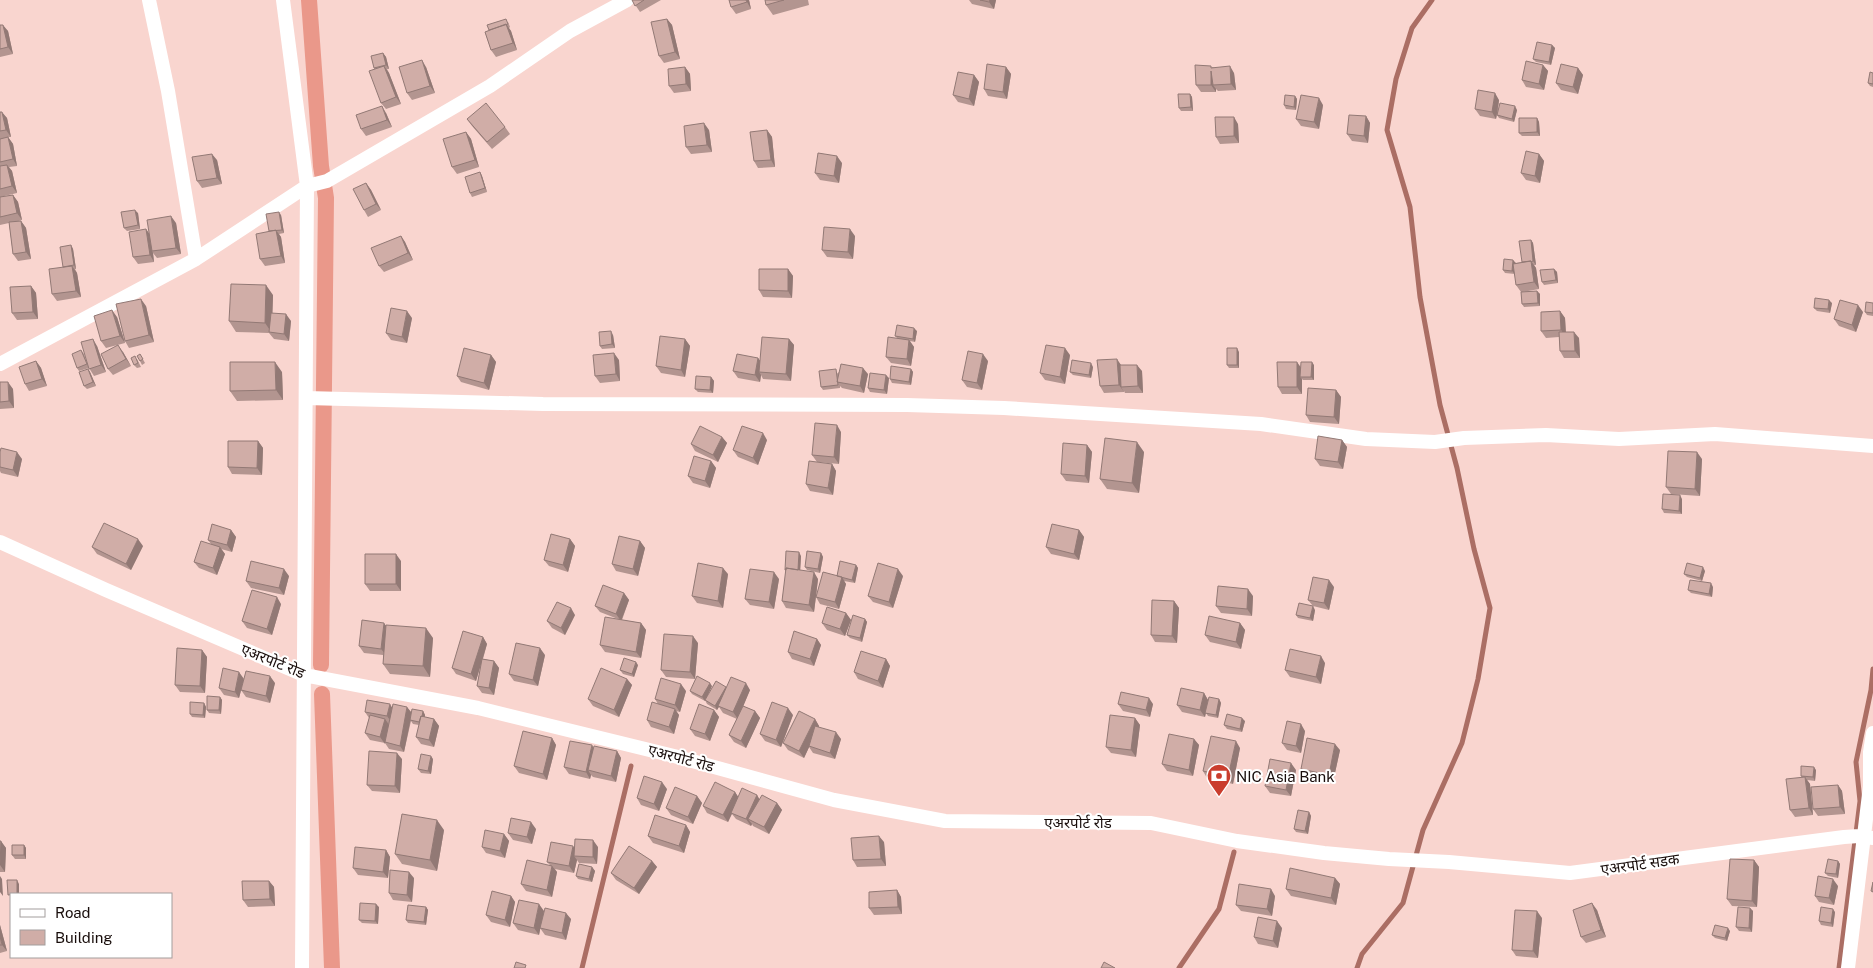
<svg xmlns="http://www.w3.org/2000/svg" width="1873" height="968" viewBox="0 0 1873 968" font-family="'Public Sans','Noto Sans Devanagari',sans-serif">
<rect width="100%" height="100%" fill="#f9d5cf"/>
<g fill="none" stroke-linecap="round" stroke-linejoin="round">
<path stroke="#ab6e64" stroke-width="5" d="M582,968L631,766
M1179,968L1219,909L1234,852
M1357,968L1362,954L1403,903L1423,830L1462,743L1478,679L1490,608L1474,549L1457,468L1440,405L1420,297L1410,207L1387,130L1396,79L1412,28L1432,0
M1839,968L1860,801L1856,762L1871,690L1873,669"/>
<path stroke="#ea988a" stroke-width="16" d="M309,0L321,166L326,198L321,665
M322,694L332,968"/>
<path stroke="#fff" stroke-width="14" d="M149,0L168,91L196,259
M283,0L307,186L302,968
M0,364L196,259L307,186L327,181L490,86L570,31L627,0
M306,398L543,404L907,405L1004,408L1261,424L1366,439L1435,442L1464,438L1546,435L1619,439L1715,434L1873,446
M0,542L106,590L304,675L478,708L674,756L834,800L945,821L1151,823L1237,841L1324,853L1389,859L1449,862L1570,873L1844,837L1859,836L1873,838
M1848,968L1870,786V752L1873,733"/>
</g>
<path fill="#b39590" d="M632,0H661L640,12Z
M729,0H749L751,9L736,14L731,7Z
M765,0H808L809,5L773,15L766,5Z
M969,0H996L994,9L972,4Z
M667,19L672,25L680,59L664,63L659,56Z
M508,22L510,27L509,28L511,31L517,50L496,57L491,50L485,32Z
M0,25L8,31L13,54L0,57Z
M1552,45L1555,48L1551,65L1536,62L1533,59Z
M383,53L386,57L389,69H387L389,73L401,104L386,109L381,103L374,68Z
M1543,65L1548,71L1544,90L1526,87L1522,80Z
M426,67L435,93L412,100L407,93Z
M685,67L690,74L691,91L674,93L669,86Z
M1006,67L1011,74L1007,99L988,96L984,89Z
M1212,67L1234,73L1236,90L1218,91L1216,89V92H1201L1196,85Z
M1578,68L1583,75L1578,94L1561,90L1556,83Z
M1873,73V87L1870,86L1868,83Z
M974,75L979,82L974,106L958,102L953,95Z
M1190,94L1192,97L1193,111H1181L1179,108Z
M1295,96L1297,99L1296,110L1286,109L1284,105Z
M1499,100L1498,112L1517,110L1514,122L1499,118L1497,115L1496,119L1480,116L1475,109Z
M1323,105L1319,129L1301,126L1296,119Z
M0,112L7,118L11,137H8L13,144L17,166L9,167L12,171L17,193L0,197Z
M386,113L392,127L366,136L361,129Z
M1366,116L1370,123L1368,143L1352,141L1347,134Z
M1537,118L1539,122L1540,136H1522L1519,133Z
M467,119L505,127L510,134L492,149L472,126Z
M1238,124L1239,143L1220,144L1216,137Z
M709,130L712,152L691,154L686,147Z
M767,130L772,137L775,167L758,168L754,161Z
M466,132L471,139L479,167L457,174L452,167Z
M1539,154L1544,161L1540,183L1526,180L1521,173Z
M217,160L222,184L202,188L197,181Z
M842,163L839,183L820,180L815,173Z
M480,172L482,176L487,192L472,197L470,193Z
M366,183L371,190L381,210L368,217L364,210Z
M13,195L18,202L22,220L15,222L21,221L26,228L31,259L18,261L13,254L9,223L0,225V197Z
M138,213L140,229L127,231L124,228Z
M281,215L284,233L279,234L281,237L285,263L265,266L260,259L269,231Z
M176,223L181,254L157,258L153,253L154,262L138,264L133,257L146,229L149,234Z
M401,236L405,242L413,260L384,272L379,266Z
M855,236L853,259L827,257L822,250Z
M1531,240L1533,243L1536,265H1534L1536,268L1539,289L1522,292L1537,291L1540,294V306L1524,307L1522,304L1521,292L1516,285L1515,274L1505,273L1503,270L1516,263L1522,262Z
M71,245L73,249L76,269H75L77,273L81,297L57,301L52,294L63,267Z
M788,269L793,276L792,298L763,297L759,290Z
M1554,269L1557,272L1558,283L1544,285L1542,282Z
M31,286L36,293L38,319L17,320L12,313Z
M273,295L272,313L291,321L289,341L274,339L269,333L236,332L229,321Z
M1832,303L1830,313L1817,311L1814,308Z
M1873,303V316L1867,315L1865,312Z
M146,306L154,342L129,348L125,341Z
M1560,311L1565,318L1566,332L1579,338L1580,358H1564L1560,351L1559,337L1546,338L1541,331Z
M1863,312L1856,332L1839,326L1834,319Z
M117,317L125,343L106,348L101,341Z
M412,318L407,343L391,340L386,333Z
M917,331L915,342L910,341L914,347L911,366L891,363L886,357L897,338L895,336Z
M613,335L615,348L602,349L600,346Z
M685,339L690,346L685,377L661,373L656,366Z
M789,339L794,345L791,381L763,379L761,375L760,382L738,378L733,371L758,358L760,361Z
M97,346L106,372L94,376L89,368L79,371L77,368L81,350L84,354L87,363Z
M123,352L131,366L113,375L108,369Z
M1239,352V368H1229L1227,365Z
M140,354L145,363L142,365L140,361Z
M491,355L496,362L489,390L461,382L457,376Z
M1070,355L1065,384L1045,380L1040,373Z
M137,359L141,367L137,368L134,365Z
M619,360L620,381L600,383L595,376Z
M36,361L41,368L47,386L29,391L25,384Z
M988,361L982,390L967,387L962,380Z
M1121,365L1142,371L1143,393H1125L1124,391V392L1104,393L1100,386Z
M1314,365V380H1303L1302,379V394H1282L1278,387L1300,367Z
M1093,367L1091,378L1073,375L1070,372Z
M88,369L90,372L96,386L87,389L84,386Z
M911,369L913,372L911,385L892,383L890,379Z
M282,372L283,400L237,401L230,391Z
M839,372L868,374L864,393L842,388L840,386V388L823,390L821,387Z
M711,377L714,381L713,393L698,392L695,389Z
M889,378L887,394L870,392L868,388Z
M0,382L13,389L14,408L0,409Z
M1336,390L1341,397L1339,424L1310,422L1306,415Z
M841,432L839,464L817,462L812,455Z
M722,437L727,443L718,462L695,451L691,444Z
M767,440L758,465L738,457L733,450Z
M1342,440L1347,447L1343,469L1320,466L1315,459Z
M258,441L263,448L262,475L232,474L228,467Z
M1087,445L1092,452L1089,483L1066,481L1061,474Z
M0,452L22,459L18,477L1,473L0,471Z
M1144,452L1139,493L1107,489L1100,479Z
M1702,459L1700,496L1671,494L1666,487Z
M711,461L716,468L710,488L693,483L688,476Z
M832,464L836,471L833,495L810,491L806,484Z
M1682,499V514L1664,513L1662,509Z
M231,530L236,537L232,552L221,549L225,554L217,575L199,568L194,562L211,544L208,540Z
M1079,530L1084,537L1079,560L1051,554L1046,547Z
M570,539L575,546L568,572L549,566L544,560Z
M640,541L645,548L638,576L616,571L612,564Z
M143,546L131,570L97,554L92,547Z
M821,553L823,557L820,573L807,570L805,567Z
M801,556L800,570L818,579L816,597L837,576L856,565L858,568L855,583L844,581L846,584L839,609L820,604L816,597L814,612L786,608L782,601L786,571L785,570Z
M401,561V591H370L365,584Z
M1705,571L1702,581L1687,577L1684,574Z
M728,574L723,608L697,603L692,596Z
M289,576L284,595L251,588L246,581Z
M903,576L893,608L873,602L868,596Z
M779,579L774,609L750,605L745,599Z
M1334,587L1329,610L1313,606L1308,600Z
M1713,587L1712,597L1691,593L1688,590Z
M624,593L629,600L622,620L641,623L646,630L641,658L605,652L600,645L618,619L600,612L595,606Z
M1253,596L1252,616L1221,613L1216,606Z
M1174,601L1179,608L1177,643L1155,642L1151,635Z
M281,604L272,635L247,628L242,621Z
M1315,610L1313,621L1298,618L1296,615Z
M846,613L851,620L845,636L827,630L822,623Z
M575,615L565,635L552,628L547,621Z
M865,619L867,622L862,642L850,638L847,635Z
M1240,623L1245,630L1241,649L1210,642L1205,635Z
M386,625L433,638L430,677L390,674L383,664V655L364,653L359,646Z
M483,637L487,644L483,659L494,661L499,668L494,695L482,693L477,686L481,664L476,681L456,674L452,668Z
M817,639L821,645L814,666L792,659L788,652Z
M698,643L695,679L666,677L661,670Z
M202,650L207,657L205,693L180,692L175,685Z
M545,655L538,686L514,681L509,674Z
M886,659L890,666L883,688L858,679L854,672Z
M1325,663L1321,684L1290,677L1285,670Z
M638,665L634,677L623,674L620,670Z
M244,679L239,698L224,695L219,688Z
M627,679L632,685L619,717L593,706L588,699Z
M275,683L270,703L246,697L241,690Z
M712,686L705,701L692,694L690,691Z
M726,688L750,690L743,706L755,711L760,718L746,748L734,742L729,735L737,719L723,713L719,707L717,710L707,704L705,700Z
M686,691L680,712L676,711L679,715L674,734L651,727L647,720L658,704L655,699Z
M1204,693L1208,700L1219,699L1221,703L1218,718L1208,716L1206,713L1205,717L1182,712L1177,705Z
M220,697L222,700L221,714L209,713L207,710Z
M204,703L206,707L205,718L192,717L190,714Z
M1118,704H1153L1150,717L1123,711Z
M392,707L412,713L423,711L425,715V717L434,719L439,726L434,747L421,744L416,737L419,725L413,724L411,721L404,752L389,749L385,743L370,740L365,733L369,718L365,712Z
M714,710L719,717L710,741L695,736L690,729Z
M793,715L781,747L765,741L760,734Z
M1135,718L1140,725L1136,757L1111,753L1106,747Z
M815,719L819,726V727L841,739L835,759L813,753L809,747L804,758L788,750L783,743Z
M1245,721L1242,732L1227,729L1224,725Z
M1305,731L1301,753L1287,750L1282,743Z
M552,738L556,745L547,780L519,773L514,766Z
M1194,739L1199,745L1193,776L1167,771L1162,764Z
M593,748L617,751L621,758L616,782L593,777L591,775L590,779L569,774L564,767Z
M1240,748L1233,784L1207,778L1203,771Z
M1340,750L1333,782L1305,776L1301,769Z
M402,759L400,793L372,791L367,785Z
M433,759L431,774L421,773L418,769Z
M1296,770L1291,796L1270,793L1265,786Z
M1816,770L1815,781L1807,780L1810,784L1813,815L1795,817L1790,810L1802,778L1801,776Z
M1838,785L1842,791L1845,814L1818,816L1813,809Z
M667,789L659,811L641,805L637,798Z
M735,792L738,797L757,795L759,799L777,803L782,810L769,834L753,826L752,824L751,826L736,819L732,814L728,822L707,813L703,806Z
M697,796L702,803L693,824L671,815L666,808Z
M1309,812L1311,816L1308,834L1296,832L1294,829Z
M686,825L690,832L684,853L653,843L648,836Z
M536,829L532,844L513,840L508,833Z
M444,830L437,871L402,864L395,854Z
M504,834L509,841L505,858L486,853L482,847Z
M0,841L6,848L5,872H0Z
M884,842L886,866L857,867L853,860Z
M24,845L26,848V859H15L12,855Z
M598,847L597,864L579,863L577,860L574,873L555,869L557,872L552,897L526,891L521,884L550,865L547,862L575,848Z
M386,850L390,857L388,878L358,875L353,868Z
M1754,860L1759,867L1757,907L1732,906L1727,899Z
M652,861L657,867L639,894L616,880L611,873Z
M1838,861L1840,864L1838,878L1828,876L1825,873Z
M592,867L595,871L592,882L578,879L576,876Z
M414,878L412,902L393,900L389,893Z
M1335,878L1340,884L1336,905L1291,896L1286,889Z
M269,881L274,887L275,906L248,907L243,900Z
M1838,886L1834,905L1819,902L1815,896Z
M897,890L901,897L902,914L874,915L869,908Z
M511,896L515,902L510,927L491,922L486,915Z
M1275,896L1272,916L1241,911L1236,905Z
M379,907L378,924L362,923L359,920Z
M426,907L428,910L426,925L408,923L406,920Z
M1750,908L1753,911L1752,932L1739,931L1736,927Z
M1597,910L1606,937L1586,943L1581,937Z
M544,911L571,919L566,940L545,935L540,928L539,935L518,930L513,923Z
M1835,912L1833,927L1821,925L1819,921Z
M1542,918L1538,958L1516,956L1512,950Z
M0,925L7,951L0,953Z
M1282,928L1278,948L1258,944L1254,937Z
M1730,931L1727,941L1715,938L1712,935Z"/>
<path fill="#927975" d="M746,0H749L751,9L747,2Z
M990,0H996L994,9L989,2Z
M667,19L672,25L680,59L675,52Z
M506,24L511,31L517,50L513,43Z
M3,25L8,31L13,54L8,47Z
M1552,45L1555,48L1551,65L1549,62Z
M383,53L386,57L389,69L386,65Z
M422,60L426,67L435,93L430,86Z
M1543,65L1548,71L1544,90L1539,84Z
M384,66L389,73L401,104L396,97Z
M1230,66L1234,73L1236,90L1231,84Z
M685,67L690,74L691,91L686,84Z
M1006,67L1011,74L1007,99L1003,92Z
M1578,68L1583,75L1578,94L1573,87Z
M1211,71L1213,85L1216,89V92L1211,85Z
M974,75L979,82L974,106L969,99Z
M1495,93L1499,100L1496,119L1492,112Z
M1190,94L1192,97L1193,111L1191,107Z
M1295,96L1297,99L1296,110L1294,107Z
M1319,98L1323,105L1319,129L1314,122Z
M382,106L386,113L392,127L387,120Z
M1515,106L1517,110L1514,122L1512,119Z
M2,112L7,118L11,137L6,130Z
M1366,116L1370,123L1368,143L1364,136Z
M1234,117L1238,124L1239,143L1234,136Z
M1537,118L1539,122L1540,136L1537,132Z
M704,123L709,130L712,152L707,145Z
M767,130L772,137L775,167L771,160Z
M466,132L471,139L479,167L475,160Z
M8,137L13,144L17,166L13,159Z
M212,154L217,160L222,184L217,178Z
M1539,154L1544,161L1540,183L1535,176Z
M837,156L842,163L839,183L834,176Z
M7,165L12,171L17,193L12,186Z
M480,172L482,176L487,192L485,188Z
M366,183L371,190L381,210L376,204Z
M13,195L18,202L22,220L17,213Z
M135,210L138,213L140,229L138,225Z
M279,212L281,215L284,233L282,230Z
M171,216L176,223L181,254L176,248Z
M21,221L26,228L31,259L26,252Z
M146,229L151,236L152,251L153,253L154,262L150,255Z
M850,229L855,236L853,259L848,252Z
M276,230L281,237L285,263L281,256Z
M401,236L405,242L413,260L408,253Z
M1531,240L1533,243L1536,265L1533,261Z
M71,245L73,249L76,269L74,265Z
M1513,260L1516,263L1515,274L1512,271Z
M1531,261L1536,268L1539,289L1534,282Z
M72,266L77,273L81,297L76,291Z
M788,269L793,276L792,298L788,291Z
M1554,269L1557,272L1558,283L1556,280Z
M266,285L273,295L272,333L265,323Z
M31,286L36,293L38,319L33,312Z
M1537,291L1540,294V306L1538,303Z
M141,299L146,306L154,342L149,335Z
M1829,300L1832,303L1830,313L1828,309Z
M1858,305L1863,312L1856,332L1852,325Z
M112,310L117,317L125,343L120,336Z
M407,311L412,318L407,343L402,337Z
M1560,311L1565,318L1566,337L1561,330Z
M286,314L291,321L289,341L284,334Z
M914,328L917,331L915,342L913,339Z
M611,331L613,335L615,348L612,344Z
M1574,332L1579,338L1580,358L1575,351Z
M93,339L97,346L106,372L101,365Z
M685,339L690,346L685,377L681,370Z
M789,339L794,345L791,381L786,374Z
M909,340L914,347L911,366L907,359Z
M118,345L123,352L131,366L126,359Z
M1065,348L1070,355L1065,384L1060,377Z
M1237,348L1239,352V368L1237,365Z
M614,353L619,360L620,381L616,374Z
M983,354L988,361L982,390L977,383Z
M491,355L496,362L489,390L484,383Z
M758,358L763,365L759,372L761,375L760,382L755,375Z
M1117,359L1121,365V387L1124,392L1119,385Z
M36,361L41,368L47,386L42,379Z
M275,362L282,372L283,400L276,390Z
M1297,362L1302,369L1300,377L1302,379V394L1297,387Z
M1312,362L1314,365V380L1311,377Z
M1091,363L1093,367L1091,378L1089,375Z
M1137,365L1142,371L1143,393L1138,386Z
M863,368L868,374L864,393L860,386Z
M88,369L90,372L96,386L93,382Z
M911,369L913,372L911,385L909,382Z
M886,375L889,378L887,394L884,390Z
M711,377L714,381L713,393L710,390Z
M8,382L13,389L14,408L9,401Z
M1336,390L1341,397L1339,424L1334,417Z
M837,425L841,432L839,464L834,457Z
M763,433L767,440L758,465L753,458Z
M722,437L727,443L718,462L713,455Z
M1342,440L1347,447L1343,469L1338,462Z
M258,441L263,448L262,475L257,468Z
M1137,442L1144,452L1139,493L1132,483Z
M1087,445L1092,452L1089,483L1085,476Z
M17,452L22,459L18,477L13,470Z
M1697,452L1702,459L1700,496L1695,489Z
M711,461L716,468L710,488L705,481Z
M832,464L836,471L833,495L828,488Z
M1680,495L1682,499V514L1679,511Z
M231,530L236,537L232,552L227,545Z
M1079,530L1084,537L1079,560L1074,554Z
M138,539L143,546L131,570L126,564Z
M570,539L575,546L568,572L563,565Z
M640,541L645,548L638,576L633,569Z
M220,547L225,554L217,575L213,568Z
M799,552L801,556L800,574L797,571Z
M821,553L823,557L820,573L818,569Z
M396,554L401,561V591L396,584Z
M856,565L858,568L855,583L852,580Z
M1703,567L1705,571L1702,581L1700,578Z
M723,568L728,574L723,608L718,601Z
M284,569L289,576L284,595L279,588Z
M898,569L903,576L893,608L889,602Z
M774,572L779,579L774,609L769,602Z
M814,572L818,579L814,612L809,605Z
M842,577L846,584L839,609L835,602Z
M1329,580L1334,587L1329,610L1324,603Z
M1711,583L1713,587L1712,597L1709,594Z
M1248,589L1253,596L1252,616L1247,609Z
M624,593L629,600L621,621L616,614Z
M277,597L281,604L272,635L267,629Z
M1174,601L1179,608L1177,643L1172,636Z
M1313,606L1315,610L1313,621L1310,618Z
M571,608L575,615L565,635L561,628Z
M846,613L851,620L845,636L840,629Z
M865,619L867,622L862,642L860,638Z
M384,623L389,630L386,655L381,649Z
M641,623L646,630L641,658L636,652Z
M1240,623L1245,630L1241,649L1236,642Z
M426,628L433,638L430,677L423,666Z
M693,636L698,643L695,679L690,672Z
M483,637L487,644L476,681L471,674Z
M817,639L821,645L814,666L810,659Z
M540,648L545,655L538,686L533,680Z
M202,650L207,657L205,693L200,686Z
M1321,656L1325,663L1321,684L1316,677Z
M886,659L890,666L883,688L878,681Z
M494,661L499,668L494,695L489,688Z
M636,662L638,665L634,677L632,674Z
M239,672L244,679L239,698L235,692Z
M270,676L275,683L270,703L266,696Z
M627,679L632,685L619,717L614,710Z
M710,683L712,686L705,701L702,697Z
M746,683L750,690L738,719L733,712Z
M681,684L686,691L680,712L675,705Z
M726,687L728,691L717,710L715,706Z
M1204,693L1208,700L1205,717L1200,710Z
M220,697L222,700L221,714L219,710Z
M1149,698L1153,704L1150,717L1146,710Z
M1219,699L1221,703L1218,718L1216,715Z
M204,703L206,707L205,718L203,715Z
M390,704L394,711L392,723L387,716Z
M407,707L412,713L404,752L400,746Z
M788,708L793,715L781,747L776,740Z
M675,709L679,715L674,734L669,727Z
M714,710L719,717L710,741L705,734Z
M423,711L425,715L424,725L421,722Z
M755,711L760,718L746,748L741,741Z
M1135,718L1140,725L1136,757L1131,750Z
M1242,718L1245,721L1242,732L1240,729Z
M385,719L390,726L385,744L380,737Z
M434,719L439,726L434,747L429,740Z
M815,719L819,726L804,758L799,751Z
M1301,724L1305,731L1301,753L1296,746Z
M836,732L841,739L835,759L830,753Z
M552,738L556,745L547,780L543,774Z
M1194,739L1199,745L1193,776L1189,770Z
M1236,741L1240,748L1233,784L1228,777Z
M1335,744L1340,750L1333,782L1329,775Z
M592,745L596,752L588,770L591,775L590,779L586,772Z
M617,751L621,758L616,782L611,776Z
M397,753L402,759L400,793L395,786Z
M431,756L433,759L431,774L428,771Z
M1291,763L1296,770L1291,796L1286,790Z
M1814,767L1816,770L1815,781L1813,777Z
M1805,777L1810,784L1813,815L1809,808Z
M662,782L667,789L659,811L654,804Z
M1838,785L1842,791L1845,814L1840,807Z
M735,792L739,798L728,822L723,815Z
M757,795L761,802L748,819L752,824L751,826L746,819Z
M697,796L702,803L693,824L688,817Z
M777,803L782,810L769,834L764,827Z
M1309,812L1311,816L1308,834L1305,831Z
M437,820L444,830L437,871L430,860Z
M531,822L536,829L532,844L527,837Z
M686,825L690,832L684,853L679,846Z
M504,834L509,841L505,858L500,851Z
M879,836L884,842L886,866L881,859Z
M593,840L598,847L597,864L593,857Z
M1,841L6,848L5,872L0,865Z
M24,845L26,848V859L24,855Z
M573,846L578,853L574,856L577,860L574,873L569,866Z
M386,850L390,857L388,878L383,872Z
M1754,860L1759,867L1757,907L1752,901Z
M652,861L657,867L639,894L634,888Z
M1838,861L1840,864L1838,878L1836,874Z
M552,866L557,872L552,897L547,890Z
M592,867L595,871L592,882L589,879Z
M409,872L414,878L412,902L407,895Z
M0,876L2,879L3,896L0,892Z
M1335,878L1340,884L1336,905L1331,898Z
M1833,879L1838,886L1834,905L1829,898Z
M17,880L19,884V894H17Z
M269,881L274,887L275,906L270,899Z
M1271,889L1275,896L1272,916L1267,909Z
M897,890L901,897L902,914L898,907Z
M511,896L515,902L510,927L505,920Z
M1592,903L1597,910L1606,937L1601,930Z
M376,904L379,907L378,924L375,921Z
M539,904L544,911L539,935L534,928Z
M426,907L428,910L426,925L424,922Z
M1750,908L1753,911L1752,932L1749,928Z
M1833,909L1835,912L1833,927L1831,923Z
M1537,911L1542,918L1538,958L1533,951Z
M566,913L571,919L566,940L562,933Z
M1277,921L1282,928L1278,948L1273,941Z
M0,925L7,951L2,945L0,936Z
M1728,928L1730,931L1727,941L1725,938Z"/>
<path fill="#d0ada7" stroke="#927975" d="M632,0H644L635,6Z
M729,0H746L747,2L731,7Z
M765,0H784L766,5Z
M980,0H990L989,2Z
M506,19L508,24L489,30L487,25Z
M667,19L675,52L659,56L651,22Z
M506,24L513,43L491,50L485,32Z
M0,25H3L8,47L0,49Z
M1537,42L1552,45L1549,62L1533,59Z
M383,53L386,65L374,68L371,56Z
M422,60L430,86L407,93L399,67Z
M1526,61L1543,65L1539,84L1522,80Z
M987,64L1006,67L1003,92L984,89Z
M1561,64L1578,68L1573,87L1556,83Z
M1195,65L1211,66V68L1230,66L1231,84L1213,85L1211,71V85H1196Z
M384,66L396,97L381,103L369,71Z
M685,67L686,84L669,86L668,69Z
M958,72L974,75L969,99L953,95Z
M1870,72L1873,73V84L1868,83Z
M1478,90L1495,93L1492,112L1475,109Z
M1178,94H1190L1191,107L1179,108Z
M1285,95L1295,96L1294,107L1284,105Z
M1301,95L1319,98L1314,122L1296,119Z
M486,103L505,127L487,142L467,119Z
M1500,103L1515,106L1512,119L1497,115Z
M382,106L387,120L361,129L356,115Z
M0,112H2L6,130L0,131Z
M1349,115L1366,116L1364,136L1347,134Z
M1215,117H1234V136L1216,137Z
M1519,118H1537V132L1519,133Z
M704,123L707,145L686,147L684,126Z
M767,130L771,160L754,161L750,132Z
M466,132L475,160L452,167L443,139Z
M8,137L13,159L0,162V139Z
M1526,151L1539,154L1535,176L1521,173Z
M818,153L837,156L834,176L815,173Z
M212,154L217,178L197,181L192,157Z
M7,165L12,186L0,189V166Z
M480,172L485,188L470,193L465,177Z
M366,183L376,204L364,210L353,189Z
M13,195L17,213L0,217V197Z
M135,210L138,225L124,228L121,212Z
M279,212L282,230L269,231L266,214Z
M171,216L176,248L152,251L147,220Z
M21,221L26,252L13,254L9,222Z
M824,227L850,229L848,252L822,250Z
M146,229L150,255L133,257L129,232Z
M276,230L281,256L260,259L256,234Z
M401,236L408,253L379,266L371,248Z
M1531,240L1533,261L1531,262V261L1522,262L1519,241Z
M71,245L74,265L63,267L60,247Z
M1504,259L1513,260L1512,271L1503,270Z
M1531,261L1534,282L1516,285L1513,264Z
M72,266L76,291L52,294L49,269Z
M759,269H788V291L759,290Z
M1554,269L1556,280L1542,282L1540,270Z
M231,284L266,285L265,323L229,321Z
M31,286L33,312L12,313L10,287Z
M1537,291L1538,303L1522,304L1521,292Z
M1815,298L1829,300L1828,309L1814,308Z
M141,299L149,335L125,341L116,304Z
M1840,300L1858,305L1852,325L1834,319Z
M1866,302L1873,303V313L1865,312Z
M391,308L407,311L402,337L386,333Z
M112,310L120,336L101,341L94,316Z
M1560,311L1561,330L1541,331V312Z
M271,313L286,314L284,334L269,332Z
M897,325L914,328L913,339L895,336Z
M611,331L612,344L600,346L599,332Z
M1559,332H1574L1575,351H1560Z
M660,336L685,339L681,370L656,366Z
M762,337L789,339L786,374L759,372Z
M888,337L909,340L907,359L886,357Z
M93,339L101,365L89,369L81,342Z
M118,345L126,359L108,369L101,354Z
M1046,345L1065,348L1060,377L1040,373Z
M464,348L491,355L484,383L457,376Z
M1227,348H1237V365H1227Z
M81,350L87,364L77,368L72,354Z
M968,351L983,354L977,383L962,380Z
M614,353L616,374L595,376L593,355Z
M140,354L143,359L140,361L137,356Z
M737,354L758,358L755,375L733,371Z
M135,356L138,363L134,365L131,358Z
M1117,359L1119,385L1100,386L1097,360Z
M1072,360L1091,363L1089,375L1070,372Z
M36,361L42,379L25,384L19,367Z
M230,362H275L276,390L230,391Z
M1277,362H1297V387H1278Z
M1301,362H1312L1311,377H1300Z
M841,364L863,368L860,386L837,382Z
M1120,365H1137L1138,386L1121,387Z
M891,366L911,369L909,382L890,379Z
M88,369L93,382L84,386L79,372Z
M836,369L838,385L821,387L819,371Z
M870,373L886,375L884,390L868,388Z
M696,376L711,377L710,390L695,389Z
M0,382H8L9,401L0,402Z
M1308,388L1336,390L1334,417L1306,415Z
M815,423L837,425L834,457L812,455Z
M700,426L722,437L713,455L691,444Z
M742,426L763,433L753,458L733,450Z
M1318,436L1342,440L1338,462L1315,459Z
M1105,438L1137,442L1132,483L1100,479Z
M228,441H258L257,468L228,467Z
M1063,443L1087,445L1085,476L1061,474Z
M1,448L17,452L13,470L0,467V452Z
M1668,451L1697,452L1695,489L1666,487Z
M694,456L711,461L705,481L688,476Z
M809,461L832,464L828,488L806,484Z
M1663,494L1680,495L1679,511L1662,509Z
M104,523L138,539L126,564L92,547Z
M212,524L231,530L227,545L208,540Z
M1052,524L1079,530L1074,554L1046,547Z
M551,534L570,539L563,565L544,560Z
M619,536L640,541L633,569L612,564Z
M201,541L220,547L213,568L194,562Z
M786,551L799,552L798,570L786,568V570H785Z
M807,551L821,553L818,569L805,567Z
M365,554H396V584H365Z
M251,561L284,569L279,588L246,581Z
M840,561L856,565L852,580L837,576Z
M698,563L723,568L718,601L692,596Z
M878,563L898,569L889,602L868,596Z
M1687,563L1703,567L1700,578L1684,574Z
M786,568L814,572L809,605L782,601Z
M750,569L774,572L769,602L745,599Z
M823,572L842,577L835,602L816,597Z
M1313,577L1329,580L1324,603L1308,600Z
M1690,580L1711,583L1709,594L1688,590Z
M603,585L624,593L616,614L595,606Z
M1218,586L1248,589L1247,609L1216,606Z
M252,590L277,597L267,629L242,621Z
M1152,600L1174,601L1172,636L1151,635Z
M557,602L571,608L561,628L547,621Z
M1299,603L1313,606L1310,618L1296,615Z
M827,607L846,613L840,629L822,623Z
M853,615L865,619L860,638L847,635Z
M1209,616L1240,623L1236,642L1205,635Z
M605,617L641,623L636,652L600,645Z
M362,620L384,623L381,649L359,646Z
M386,625L426,628L423,666L383,664Z
M463,631L483,637L471,674L452,668Z
M794,631L817,639L810,659L788,652Z
M664,634L693,636L690,672L661,670Z
M516,643L540,648L533,680L509,674Z
M177,648L202,650L200,686L175,685Z
M1290,649L1321,656L1316,677L1285,670Z
M861,651L886,659L878,681L854,672Z
M624,658L636,662L632,674L620,670Z
M482,659L494,661L489,688L477,686Z
M223,668L239,672L235,692L219,688Z
M601,668L627,679L614,710L588,699Z
M246,671L270,676L266,696L241,690Z
M697,676L710,683L702,697L690,691Z
M731,677L746,683L733,712L718,706Z
M661,678L681,684L675,705L655,699Z
M716,681L726,687L715,706L705,700Z
M1181,688L1204,693L1200,710L1177,705Z
M1121,692L1149,698L1146,710L1118,704Z
M207,696L220,697L219,710H207Z
M1209,697L1219,699L1216,715L1205,713Z
M367,700L390,704L387,716L365,712Z
M190,702L204,703L203,715L190,714Z
M652,702L675,709L669,727L647,720Z
M772,702L788,708L776,740L760,734Z
M393,704L407,707L400,746L385,742Z
M699,704L714,710L705,734L690,729Z
M743,706L755,711L741,741L729,735Z
M412,709L423,711L422,717L421,716L419,722L410,720Z
M799,711L815,719L799,751L783,743Z
M1227,714L1242,718L1240,729L1224,725Z
M370,715L385,719L380,737L365,733Z
M1110,715L1135,718L1131,750L1106,747Z
M421,716L434,719L429,740L416,737Z
M1287,721L1301,724L1296,746L1282,743Z
M815,726L836,732L830,753L809,746Z
M523,731L552,738L543,774L514,766Z
M1169,734L1194,739L1189,770L1162,764Z
M1211,736L1236,741L1228,777L1203,771Z
M1307,738L1335,744L1329,775L1301,769Z
M570,741L592,745L586,772L564,767Z
M594,746L617,751L611,776L588,770Z
M369,751L397,753L395,786L367,785Z
M421,754L431,756L428,771L418,769Z
M1270,759L1291,763L1286,790L1265,786Z
M1801,766L1814,767L1813,777L1801,776Z
M644,776L662,782L654,804L637,798Z
M1805,777L1809,808L1790,810L1786,779Z
M715,782L735,792L723,815L703,806Z
M1838,785L1840,807L1813,809L1811,787Z
M675,787L697,796L688,817L666,808Z
M742,788L757,795L746,819L731,813Z
M762,795L777,803L764,827L748,819Z
M1298,810L1309,812L1305,831L1294,829Z
M402,814L437,820L430,860L395,854Z
M655,815L686,825L679,846L648,836Z
M511,818L531,822L527,837L508,833Z
M485,830L504,834L500,851L482,847Z
M879,836L881,859L853,860L851,838Z
M575,839L593,840V857L574,856Z
M0,841H1L0,865Z
M551,842L573,846L569,866L547,862Z
M12,845H24V855H12Z
M629,846L652,861L634,888L611,873Z
M355,847L386,850L383,872L353,868Z
M1730,859L1754,860L1752,901L1727,899Z
M1828,859L1838,861L1836,874L1825,873Z
M527,860L552,866L547,890L521,884Z
M579,864L592,867L589,879L576,876Z
M1290,868L1335,878L1331,898L1286,889Z
M390,870L409,872L407,895L389,893Z
M1818,876L1833,879L1829,898L1815,896Z
M7,880H17V894L8,895Z
M242,881H269L270,899L243,900Z
M1873,882V892L1871,891Z
M1239,884L1271,889L1267,909L1236,905Z
M897,890L898,907L869,908V892Z
M492,891L511,896L505,920L486,915Z
M519,900L539,904L534,928L513,923Z
M360,903L376,904L375,921L359,920Z
M1592,903L1601,930L1581,937L1573,910Z
M408,905L426,907L424,922L406,920Z
M1738,907L1750,908L1749,928L1736,927Z
M1821,907L1833,909L1831,923L1819,921Z
M545,908L566,913L562,933L540,928Z
M1515,910L1537,911L1533,951L1512,950Z
M1258,917L1277,921L1273,941L1254,937Z
M1715,925L1728,928L1725,938L1712,935Z
M0,936L2,945H0Z
M516,962L526,965L525,968H514Z
M1104,962L1115,968H1101Z"/>
<defs>
<symbol id="bank-pin" viewBox="-11 -11 22 30"><path d="M0 17L-7.5 6A9.5 9.5 0 1 1 7.5 6Z" fill="#ca3d2d" stroke="#fff"/><path d="M-6-4H6V4H-6ZM0-2.3a2.3 2.3 0 1 0 0 4.6a2.3 2.3 0 1 0 0-4.6Z" fill="#fff"/></symbol>
</defs>
<g fill-rule="evenodd">
<use href="#bank-pin" x="1205" y="762" width="28" height="38"/>
</g>
<g text-anchor="middle" dominant-baseline="central" stroke-width="4" stroke-linejoin="round" paint-order="stroke">
<g font-size="15" fill="#180d0b" stroke="#fff">
<text transform="translate(273 661) rotate(22)">एअरपोर्ट रोड</text>
<text transform="translate(681 758) rotate(15)">एअरपोर्ट रोड</text>
<text x="1078" y="822">एअरपोर्ट रोड</text>
<text transform="translate(1640 864) rotate(-8)">एअरपोर्ट सडक</text>
</g>
<g font-size="15" fill="#180d0b" stroke="#fff" text-anchor="start">
<text x="1236" y="776">NIC Asia Bank</text>
</g>
</g>
<rect x="10" y="893" width="162" height="65" fill="#ffffff" stroke="#a39e9d"/>
<rect x="20" y="909" width="25" height="8" fill="#ffffff" stroke="#a39e9d"/>
<text x="55" y="918" font-size="15" fill="#180d0b">Road</text>
<rect x="20" y="930" width="25" height="15" fill="#d0ada7" stroke="#a39e9d"/>
<text x="55" y="943" font-size="15" fill="#180d0b">Building</text>
</svg>
